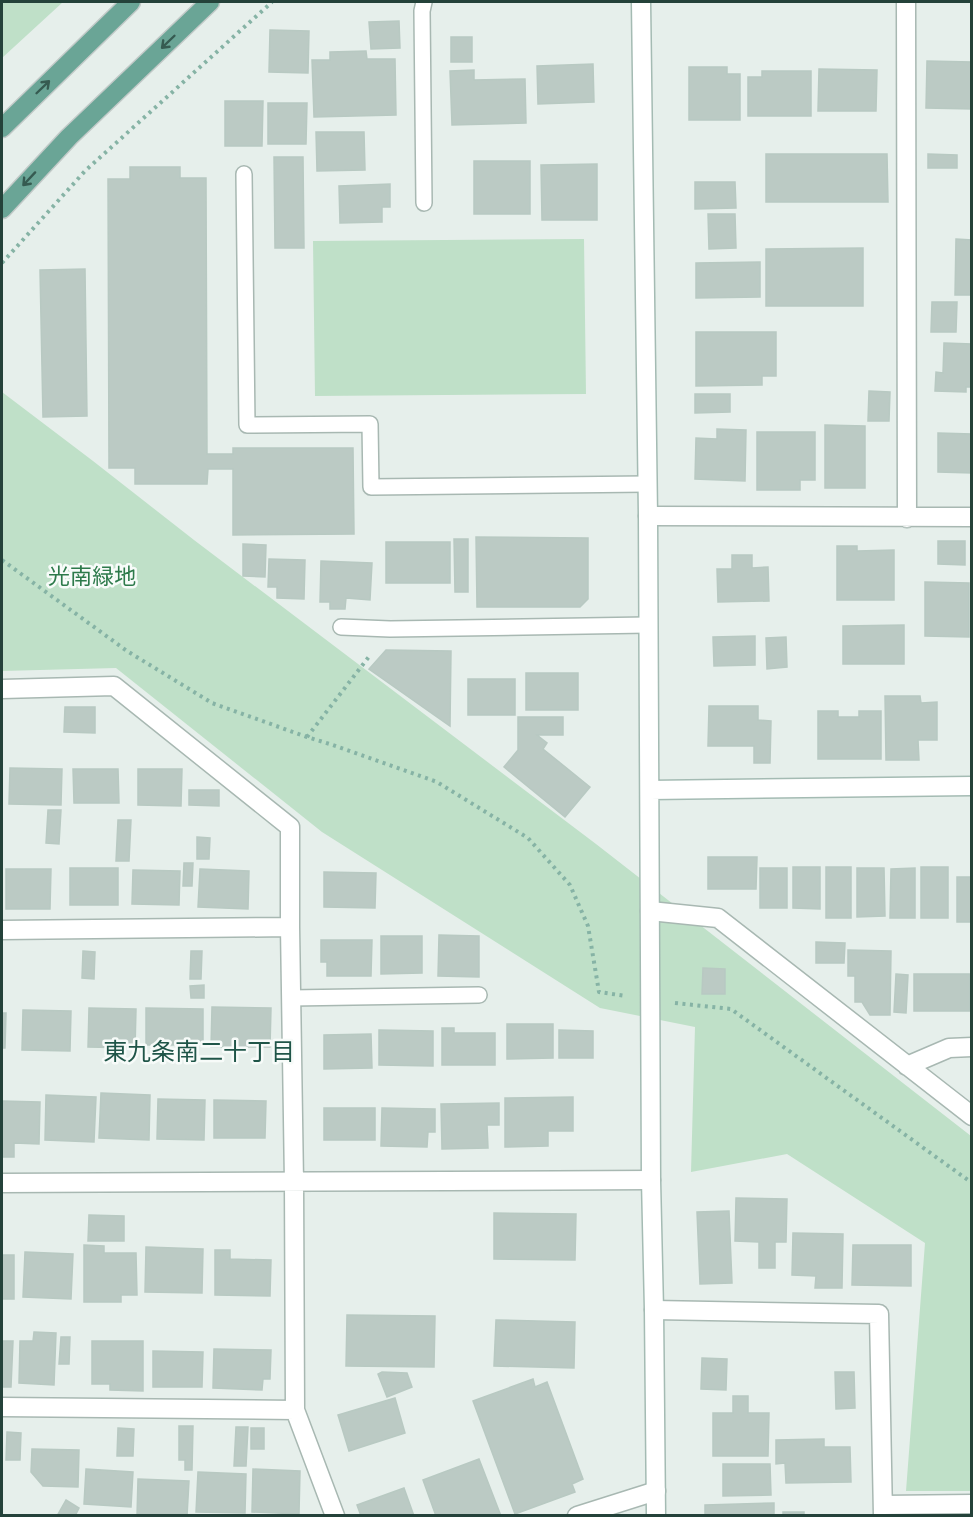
<svg xmlns="http://www.w3.org/2000/svg" width="973" height="1517" viewBox="0 0 973 1517" font-family="Karla,'Noto Sans JP',sans-serif">
<rect width="100%" height="100%" fill="#e6efeb"/>
<path fill="#bfe0c8" d="M2,2H63L2,58Z
M584,239L586,394L315,396L313,241Z
M2,392L93,461L194,540L596,844L971,1136V1491H906L925,1243L787,1154L691,1172L695,1027L600,1008L322,832L116,668L2,671Z"/>
<path fill="#bbcac4" stroke="#b8c9c2" stroke-width="1.5" d="M399,21L400,48L371,49L369,22Z
M270,30L309,31L308,73L269,72Z
M451,37H472V62H451Z
M366,51L367,59H395L396,115L314,117L312,60H330V52Z
M927,61L972,62V109L926,108Z
M593,64L594,102L538,104L537,66Z
M689,67H727V74H740V120H689Z
M819,69L877,70L876,111H818Z
M474,70V80L525,79L526,123L452,125L450,71Z
M762,71H811V116H748V77H762Z
M225,101H263L262,146H225Z
M268,103H307L306,144H268Z
M316,132H364L365,170L317,171Z
M766,154H887L888,202H766Z
M928,154L957,155V168H928Z
M274,157H303L304,248H275Z
M474,161H530V214H474Z
M597,164V220H542L541,165Z
M130,167H180V178H206L207,454H233V448H353L354,534L233,535V469H208L207,484H135V468H109L108,179H130Z
M695,182H735L736,208L695,209Z
M390,184V207H382V222L340,223L339,186Z
M708,214H735L736,248L709,249Z
M956,239L972,240V295H955Z
M863,248V306H766V249Z
M760,262V297L696,298V263Z
M85,269L87,416L43,417L40,270Z
M932,302H957L956,332H931Z
M696,332H776V376H762V385L696,386Z
M944,343L972,344V387H966V392L935,391L936,372L943,373Z
M869,391L890,392L889,421H868Z
M695,394H730V412L695,413Z
M825,425L865,426V488H825Z
M717,429L746,430L745,481L695,479L696,438L717,439Z
M757,432H815V480H800V490H757Z
M938,433L972,434V473L938,472Z
M476,537L588,538V599L580,607H477Z
M454,539H468V592H455Z
M938,541H965V565L938,564Z
M386,542H450V583H386Z
M243,544L266,545L265,577L243,576Z
M837,546H857V551L894,550V600H837Z
M732,555H752V568L768,567L769,601L718,602L717,569H732Z
M269,559L305,560L304,599L277,598V587H268Z
M321,561L372,563L370,600L346,598L345,609H330V602H320Z
M925,582L969,583V637L925,636Z
M904,625V664H843V626Z
M755,636V665L714,666L713,637Z
M786,637L787,667L767,669L766,638Z
M386,650L451,651L450,726L369,669Z
M526,673H578V710H526Z
M468,679H515V715H468Z
M885,696H920L921,703L937,702V740H918L919,760H886Z
M709,706H758V720L771,721L770,763H754V746H708Z
M65,707H95V733L64,732Z
M818,711H838V717H859V711H881V759H818Z
M518,717H563V735H537L547,743L543,749L590,787L565,817L504,767L518,750Z
M10,768L62,769L61,805L9,804Z
M73,769H118L119,803H74Z
M138,769H182L181,806L138,805Z
M189,790H219V806L189,805Z
M48,810H61L59,844L46,843Z
M118,820H131L129,861H116Z
M197,837L210,838L209,859H197Z
M708,857H757L756,889H708Z
M184,863H193L192,886H183Z
M793,867H820V909L793,908Z
M826,867H851V918H826Z
M921,867H948V918H921Z
M70,868H118V905H70Z
M760,868H787V908H760Z
M857,868H884L885,916L857,917Z
M915,868V918H890L891,869Z
M6,869H51L50,909H6Z
M200,869L249,871L248,909L198,907Z
M133,870L180,871L179,905L132,904Z
M324,872L376,873L375,908L324,907Z
M957,877H972V922H957Z
M439,935L479,936V977L438,976Z
M381,936H422V973L381,974Z
M321,940H372L371,976H327V962H321Z
M816,942L845,943L844,963H816Z
M848,950L891,951L890,1015H870L862,1002H855V976H848Z
M83,951L95,952L94,979L82,978Z
M191,951H202L201,979H190Z
M703,968L725,969V994H702Z
M896,974L908,975L906,1013L894,1012Z
M914,974H970V1011H914Z
M204,985V998H191L190,986Z
M212,1007L271,1008L270,1047H211Z
M89,1008L136,1009L135,1048L88,1047Z
M146,1008L203,1009V1045H146Z
M23,1010L71,1011L70,1051L22,1050Z
M2,1013H6L5,1048H2Z
M507,1024H553V1058L507,1059Z
M442,1028H454V1033H495V1065H442Z
M379,1030L433,1031V1066L379,1065Z
M559,1030L593,1031V1058H559Z
M371,1034L372,1068L324,1069V1035Z
M101,1093L150,1095L149,1140L99,1138Z
M46,1095L96,1097L94,1142L45,1140Z
M573,1097V1131H548V1146L505,1147V1098Z
M158,1099L205,1100L204,1140L157,1139Z
M214,1100L266,1101L265,1138H214Z
M2,1101L40,1102L39,1144L14,1143V1157H2Z
M499,1103V1125H487L488,1148L442,1149L441,1104Z
M324,1108H375V1140H324Z
M382,1108L435,1109V1132H428L427,1147L381,1146Z
M736,1198L787,1199L786,1242H775V1268H759V1242L735,1241Z
M729,1211L732,1283L700,1284L697,1212Z
M494,1213L576,1214L575,1260L494,1259Z
M89,1215L124,1216V1241H88Z
M793,1233L843,1234L842,1288H815L816,1276L792,1275Z
M84,1245L104,1246V1253H136L137,1295H121V1302H84Z
M853,1245H911V1286L852,1285Z
M146,1247L203,1249L202,1293L145,1292Z
M215,1250H230V1259L271,1260L270,1296L215,1295Z
M25,1252L73,1254L71,1299L23,1297Z
M2,1255H14V1299H2Z
M347,1315L435,1316L434,1367L346,1366Z
M496,1320L575,1322L574,1368L494,1366Z
M34,1332L56,1333L54,1385L19,1383L20,1341H33Z
M61,1337H70L69,1364H59Z
M2,1341H13L11,1387H2Z
M92,1341H143V1391L110,1390V1384H92Z
M214,1349L271,1350L270,1379H263L262,1390L213,1388Z
M153,1351L203,1352L202,1387H153Z
M702,1358L727,1359L726,1390L701,1389Z
M382,1372L407,1373L412,1387L387,1397L378,1374Z
M835,1372H854L855,1408L836,1409Z
M533,1379L535,1387L547,1382L583,1479L572,1484L575,1492L515,1514L473,1401Z
M733,1396H748V1413H769L768,1456H713V1413H733Z
M395,1398L405,1433L349,1451L338,1415Z
M179,1426H193L192,1470H185V1460H179Z
M236,1427H248L246,1466H234Z
M118,1428L134,1429L133,1456H117Z
M251,1428H264V1449H251Z
M7,1432L21,1433L20,1460H6Z
M824,1439V1447H850L851,1482L786,1483L785,1463L776,1464V1440Z
M32,1449L79,1450L78,1487L43,1486L31,1472Z
M479,1459L501,1516H436L423,1480Z
M723,1464H770L771,1495L723,1496Z
M86,1469L133,1472L131,1507L84,1504Z
M253,1469L300,1471L299,1514L252,1512Z
M198,1472L246,1474L245,1513L196,1512Z
M138,1479L189,1481L187,1516H137Z
M404,1488L414,1516H361L357,1505Z
M66,1500L79,1508L75,1516H57Z
M774,1503V1516H705V1505Z
M783,1512H804V1516H783Z"/>
<g fill="none" stroke-linecap="round" stroke-linejoin="round">
<defs>
<path id="lane" d="M244,174L247,425L370,424L371,487L647,484
M424,203L422,11L424,2
M341,627L390,629L648,625
M291,998L479,995"/>
<path id="street" d="M906,2L907,518
M648,516L972,517
M2,689L114,686L290,827V927L294,1182L295,1410L335,1516
M650,911L718,918L972,1116
M2,930L290,927
M907,1066L949,1048L972,1047
M2,1183L651,1180
M654,1310L879,1314L883,1516
M2,1407L295,1410
M883,1505L972,1504
M577,1516L656,1491"/>
<path id="secondary" d="M641,2L648,516L651,1180L654,1310L656,1516
M650,790L972,786"/>
<path id="primary" d="M2,128L131,2
M2,209L69,137L210,2"/>
</defs>
<use href="#lane" stroke="#a8b8b2" stroke-width="18"/>
<use href="#street" stroke="#a8b8b2" stroke-width="21"/>
<use href="#secondary" stroke="#a4bbb3" stroke-width="21"/>
<use href="#primary" stroke="#c2cac8" stroke-width="21"/>
<path stroke="#86b3a5" stroke-width="4" stroke-dasharray="3 4.5" stroke-linecap="butt" d="M2,263L85,171L272,2
M2,560L127,651L212,703L307,737L333,745L437,782L528,838L570,885L588,926L599,992L626,996
M307,737L371,654
M675,1003L731,1009L972,1183"/>
<use href="#lane" stroke="#fff" stroke-width="15"/>
<use href="#street" stroke="#fff" stroke-width="18"/>
<use href="#secondary" stroke="#fff" stroke-width="18"/>
<use href="#primary" stroke="#6aa596" stroke-width="18"/>
</g>
<defs><path id="oneway-shaft" d="M-6 0H5M1.5-3L5.5 0L1.5 3" fill="none" stroke-width="1.6" stroke-linecap="round" stroke-linejoin="round" transform="scale(1.5)"/></defs>
<g stroke="#365b51">
<use href="#oneway-shaft" transform="translate(168 42) rotate(136)"/>
<use href="#oneway-shaft" transform="translate(43 87) rotate(-44)"/>
<use href="#oneway-shaft" transform="translate(29 179) rotate(133)"/>
</g>
<g text-anchor="middle" dominant-baseline="central" stroke-width="5" stroke-linejoin="round" paint-order="stroke">
<g font-size="22" fill="#2d7a4b" stroke="#f7fbf9">
<text x="92" y="577">光南緑地</text>
</g>
<g font-size="24" fill="#1f5548" stroke="#f7fbf9">
<text x="199" y="1052">東九条南二十丁目</text>
</g>
</g>
<rect width="973" height="1517" fill="none" stroke="#24423a" stroke-width="6"/>
</svg>
